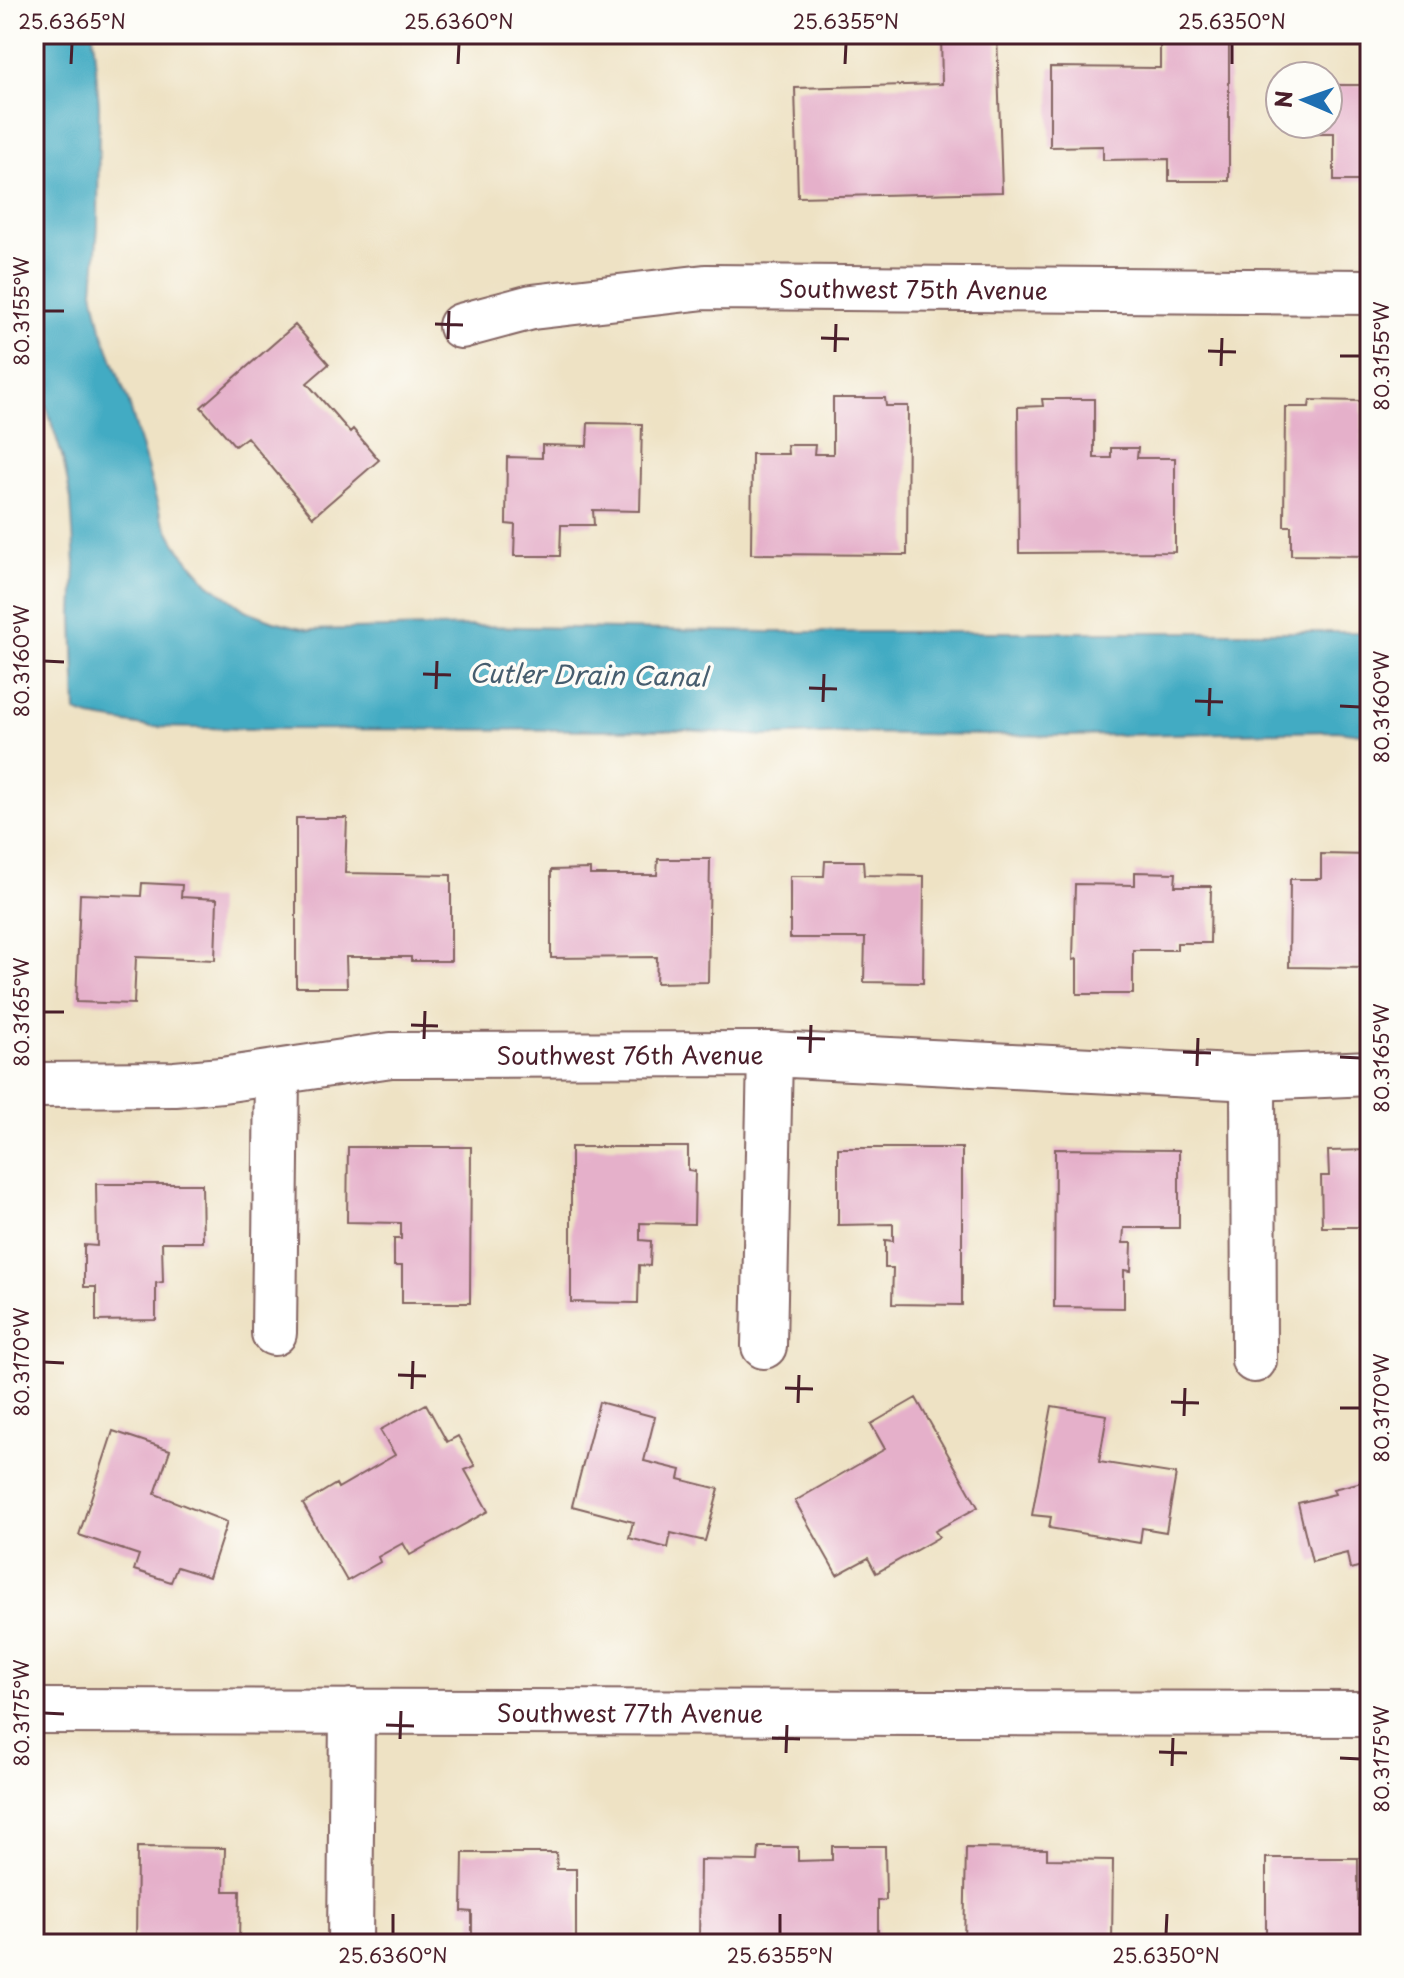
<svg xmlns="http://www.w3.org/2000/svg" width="1404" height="1978" viewBox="0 0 1404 1978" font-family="'Playpen Sans',sans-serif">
<rect width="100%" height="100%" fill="#fdfcf7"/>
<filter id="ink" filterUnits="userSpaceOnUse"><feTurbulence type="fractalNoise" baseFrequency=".0125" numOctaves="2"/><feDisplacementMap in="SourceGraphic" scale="16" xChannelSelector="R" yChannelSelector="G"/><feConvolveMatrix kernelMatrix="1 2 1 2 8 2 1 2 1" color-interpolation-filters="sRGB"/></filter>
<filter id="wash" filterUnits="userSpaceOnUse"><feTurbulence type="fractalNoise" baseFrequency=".006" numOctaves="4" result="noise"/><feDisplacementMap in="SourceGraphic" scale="32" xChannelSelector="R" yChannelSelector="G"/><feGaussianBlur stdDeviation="1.8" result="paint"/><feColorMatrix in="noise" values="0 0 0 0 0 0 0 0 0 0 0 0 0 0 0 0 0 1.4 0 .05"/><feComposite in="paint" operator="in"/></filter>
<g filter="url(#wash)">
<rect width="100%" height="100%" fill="#eee2c4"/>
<path fill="#43abc3" stroke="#466577" stroke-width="2" d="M34,34H93L99,105L98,226L93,291L101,329L129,403L161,517L180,551L208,583L245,610L274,621L310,630L475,626L768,632H1370V735L1337,731L1064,736L846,733L765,736L686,730L251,729L150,727L90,717L76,712L73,616L75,565L71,499L63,459L34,367Z"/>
<g id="blocks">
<path fill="#e5b0ca" d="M941,34H997L1002,192L798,197L795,88L942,84Z
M1160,34H1229V181H1169V159L1103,160V146L1050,147V67L1160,68Z
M1328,85H1370V181H1334V133H1316V124H1328Z
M295,325L329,364L307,383L350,432L353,429L379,460L313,517L247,437L235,446L201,407Z
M833,398H885L886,406H908L907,555L751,554L752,454H788L787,445H815L814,454H833Z
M1042,399H1094V458H1111V448H1138L1137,458H1175V552L1019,553L1018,407L1043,406Z
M1310,400L1362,401V456H1370V556L1291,555V526H1284L1285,407H1309Z
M588,423L642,424L640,511L593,510L594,525H561L560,556H514L515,525L506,524L507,457L542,458V445L587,446Z
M296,818H347L345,873L451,875V961H411V957H346L347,987H296Z
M1321,854L1370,855V968L1289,967L1290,879H1321Z
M658,859H710L708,982L656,983L657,957L551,958V870L590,869V875H657Z
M825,861H863L864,875L924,876L923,983L864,982L865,938H790V876H824Z
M1135,872L1176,873L1175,886H1211L1210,943H1177V950H1133V994H1077V959L1073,960L1075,884L1135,885Z
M142,883L182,885L181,897L217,899L215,960L136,957L134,1004L76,1002L80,894L141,896Z
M348,1147H471L470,1303H402V1266H394V1239H401V1223L347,1222Z
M571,1147H688V1170L695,1171L694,1224L640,1223V1240L651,1241L650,1266L639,1265L638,1303L571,1302Z
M838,1148H962V1305L892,1304L893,1268H885V1240L893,1241V1224L838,1225Z
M1055,1149L1179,1150V1228H1124L1123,1243H1132L1131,1271L1124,1270V1308L1054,1307Z
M1370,1150V1227H1322L1321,1176H1329L1328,1151Z
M96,1184H202L203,1242H162L163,1282L156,1283V1320L96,1321V1287H84V1245L97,1246Z
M1367,1244H1370V1269L1367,1270Z
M916,1398L978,1507L935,1531L939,1537L876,1573L868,1558L837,1575L795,1501L885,1449L871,1424Z
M599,1402L655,1417L644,1461L681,1470L679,1479L719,1489L705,1541L671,1533L668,1548L629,1538L633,1522L572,1506Z
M426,1404L447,1442L458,1436L475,1466L465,1470L488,1511L410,1555L403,1543L378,1557L380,1562L347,1581L303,1504L336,1484L338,1488L395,1455L380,1430Z
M1052,1406L1107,1415L1099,1462L1176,1474L1166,1532L1142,1528L1140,1543L1049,1528L1051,1517L1032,1515Z
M113,1431L170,1450L155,1494L227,1522L209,1577L177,1567L171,1582L134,1570L139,1555L79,1535Z
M1370,1431V1463H1369L1362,1433Z
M1370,1480V1564L1350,1569L1347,1553L1312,1562L1298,1503L1335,1494L1333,1489Z
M832,1846H885L886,1900L878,1901V1944H699L700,1860L758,1861L759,1847H798V1861L832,1860Z
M137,1847L225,1848L224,1891H240L239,1944H136Z
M966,1848L1047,1849V1859L1113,1860L1112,1944H964Z
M463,1853H556L557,1869H576V1944H472V1912L462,1911Z
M1266,1858H1358V1906H1370V1944H1266Z"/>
</g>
</g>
<g filter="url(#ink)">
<use href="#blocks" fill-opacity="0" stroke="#836361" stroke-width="2"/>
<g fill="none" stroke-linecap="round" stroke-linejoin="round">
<defs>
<g id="minor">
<path id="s1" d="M461,326L532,307L705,287L1370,292"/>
<path d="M1253,1078L1254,1360"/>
<path id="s2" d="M34,1085L175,1084L222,1080L391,1055L770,1054L1253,1078L1370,1073"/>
<path d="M274,1333L277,1072"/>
<path d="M764,1346L770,1054"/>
<path id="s3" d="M34,1711L1370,1714"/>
<path d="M350,1944L352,1711"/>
</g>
</defs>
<use href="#minor" stroke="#836361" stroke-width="48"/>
<use href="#minor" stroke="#fff" stroke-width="44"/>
</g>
</g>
<path fill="none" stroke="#4a1f2b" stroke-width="3" d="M71,64L72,44M458,64L459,44M845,64L846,44M1232,64V44M44,311H64M435,324L463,325M821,338L849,339M448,339L449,311M1208,351L1236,352M835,352L836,324M1340,356H1360M1221,366L1222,338M44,661L64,662M423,674L451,675M809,688L837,689M436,689L437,661M1195,701L1223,702M823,702L824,674M1340,706L1360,707M1209,716L1210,688M44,1012H64M411,1025L438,1026M797,1038L825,1039M424,1039L425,1011M1183,1052L1211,1053M810,1053L811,1025M1340,1057L1360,1058M1197,1066L1198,1038M44,1362L64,1363M398,1375L426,1376M785,1388L813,1389M412,1389L413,1361M1171,1402L1199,1403M798,1403L799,1375M1340,1408H1360M1184,1416L1185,1388M44,1713L64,1714M386,1725L414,1726M772,1738L800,1739M400,1739L401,1711M1159,1752L1187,1753M786,1753L787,1725M1340,1758L1360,1759M1172,1766L1173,1738M393,1934V1914M780,1934V1914M1166,1934L1167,1914"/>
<g text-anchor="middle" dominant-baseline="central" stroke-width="7" stroke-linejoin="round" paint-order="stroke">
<g font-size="24" fill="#4a1f2b" stroke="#fdfcf7">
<text stroke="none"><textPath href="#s1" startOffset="456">Southwest 75th Avenue</textPath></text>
<text stroke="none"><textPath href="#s2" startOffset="598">Southwest 76th Avenue</textPath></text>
<text stroke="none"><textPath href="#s3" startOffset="596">Southwest 77th Avenue</textPath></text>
</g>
<g font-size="26" font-style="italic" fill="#475e6f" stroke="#fdfcf7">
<text transform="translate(588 674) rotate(1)">Cutler Drain Canal</text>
</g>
</g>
<rect width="1404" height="1978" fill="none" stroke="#fdfcf7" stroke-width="88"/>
<g transform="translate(1304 100) rotate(272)"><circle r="38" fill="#fdfcf7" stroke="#b5a4a5" stroke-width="2"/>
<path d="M0-6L14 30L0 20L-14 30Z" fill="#1f6fb2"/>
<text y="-12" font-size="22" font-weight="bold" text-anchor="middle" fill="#4a1f2b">N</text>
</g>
<rect x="44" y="44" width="1316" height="1890" fill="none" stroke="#4a1f2b" stroke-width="3"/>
<g font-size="20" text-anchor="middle" fill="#4a1f2b">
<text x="72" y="29">25.6365°N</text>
<text x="459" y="29">25.6360°N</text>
<text x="846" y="29">25.6355°N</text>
<text x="1232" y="29">25.6350°N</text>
<text transform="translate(22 311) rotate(-90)" y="7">80.3155°W</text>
<text transform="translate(1382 356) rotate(-90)" y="7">80.3155°W</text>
<text transform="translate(22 661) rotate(-90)" y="7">80.3160°W</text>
<text transform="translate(1382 707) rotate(-90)" y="7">80.3160°W</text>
<text transform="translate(22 1012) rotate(-90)" y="7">80.3165°W</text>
<text transform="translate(1382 1058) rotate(-90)" y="7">80.3165°W</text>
<text transform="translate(22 1362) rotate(-90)" y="7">80.3170°W</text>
<text transform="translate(1382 1408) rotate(-90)" y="7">80.3170°W</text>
<text transform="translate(22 1713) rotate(-90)" y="7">80.3175°W</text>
<text transform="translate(1382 1759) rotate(-90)" y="7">80.3175°W</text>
<text x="393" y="1963">25.6360°N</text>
<text x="780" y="1963">25.6355°N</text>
<text x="1166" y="1963">25.6350°N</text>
</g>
</svg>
